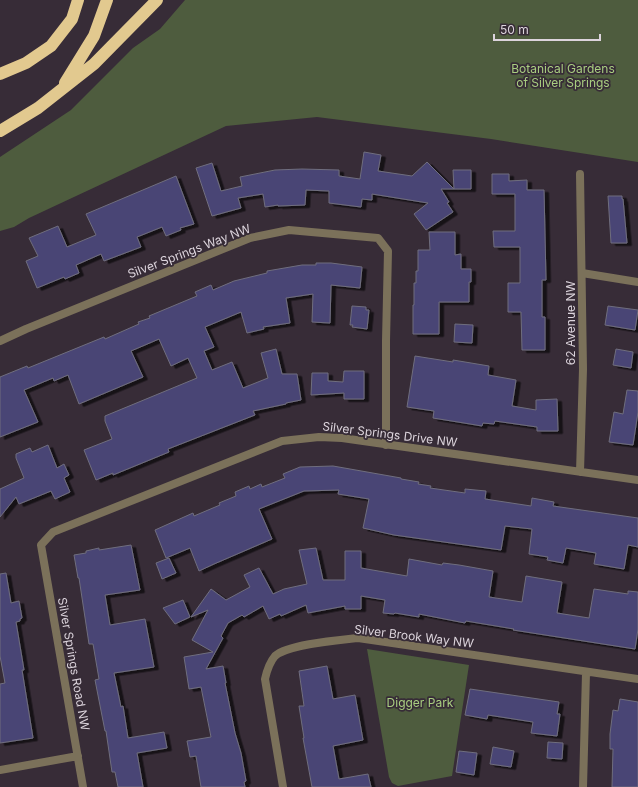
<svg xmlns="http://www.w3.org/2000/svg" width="638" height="787" viewBox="0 0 638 787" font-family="Inter,sans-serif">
<defs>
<filter id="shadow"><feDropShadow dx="4.5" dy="2.5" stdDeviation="0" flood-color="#0009"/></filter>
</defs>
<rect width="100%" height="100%" fill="#372c37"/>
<path fill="#4e5c3e" d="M185,0H638V162L491,139L317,117L226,126L29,218L14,227L0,231V157L71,110L133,48L160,29Z
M367,649L469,665L452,776L398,786L392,783L389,777Z"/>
<path fill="#4a4474" stroke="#6f6e7e" filter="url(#shadow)" d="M364,152L381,155L378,171L412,176L427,162L454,189L453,170H471V189H441L449,202L447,203L453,212L426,230L414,214L428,203L372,194V200L362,199L361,207L329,203V191L306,190L305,205L278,206V205L265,207L263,194L238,198L241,208L212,216L196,168L212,163L221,191L242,186L240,177L275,170L302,169L339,170V176L360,179Z
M492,174H509V181L527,180V190H544L546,280H542V317H545V350H522L521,312H508V283H520V247H494L493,231H515V194H492Z
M176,176L194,224L180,228L181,230L166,236L162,227L137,237L141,247L104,261L101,254L76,265L79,273L65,279L64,277L37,288L26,261L38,256L29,238L58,226L67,247L96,235L86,214Z
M608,196H622V199H623L627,243H611Z
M429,232H455V255L461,254V269H471V282H469V302H439V334H413V305H414V283H416V271H418V250H430Z
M316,263H331L362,267L360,288L331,285L330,323L312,322L313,294L286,298L290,323L263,327L264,329L247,333L241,312L205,327L214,347L204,351L212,370L232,362L243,388L268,378L261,353L276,349L282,374H297L301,400L286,403V404L253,411L255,415L168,449L169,452L113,475V473L96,480L84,450L112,439L105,421V416L197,378L188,358L171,366L159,339L131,351L143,377L79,404L68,375L54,381L53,378L24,390L38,422L0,437V377L27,366L28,368L104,337L105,339L139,324L138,322L150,318L149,316L197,296L195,292L211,285L213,290L234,281L267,273V271L302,265H316Z
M352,306L366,307V310H369L367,329L352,327L353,325H350Z
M608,306L638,310L635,330L605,325Z
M455,324L473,325L472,343L454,342Z
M616,349L633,352L631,368L613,365Z
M415,356L453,362V360L489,366L488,375L516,380L512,406L536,410V400L557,399L558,431H537V427L495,421L494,424L483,423L482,426L464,423L433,418L434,411L407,407Z
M344,371H364V399H344V393L311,395L312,373H328V381L343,382Z
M627,390L638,391V412L633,445L609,442L614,412L623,414Z
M48,445L57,468L64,464L69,475L64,478L70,492L55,499L51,491L19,504L16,497L0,517V489L24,478L16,458V454L30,448L32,452Z
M333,466L401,478V479L419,482L418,484L431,486L430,488L465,493V489L486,491L485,499L531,506L532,498L554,502L553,506L638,518V547L628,545L624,569L594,564L596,553L566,548L563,563L547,560L548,557L529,554L532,529L505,526L501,550L394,535L363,528L369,499L338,494L339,490L304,491L259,509L272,539L214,564L199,571L190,548L166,558L155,530L193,513L194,516L220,505L219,503L236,496L235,492L249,486L250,489L261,484L262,487L285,478L283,474L300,467Z
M131,545L140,590L105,595L110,625L145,619L154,667L114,673L121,707L123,706L128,738L164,732L167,748L137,753L143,787H118L115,772H112L106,731H105L95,680L99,679L93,644H89L79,578H78L74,555L86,553V551L99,548V550Z
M316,548L323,580H345V551H361V568L407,576L409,559L442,565L443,563L459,565L493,571L489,597L522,602L526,576L562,582L557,613L589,618L594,589L628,594V591L638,592V629L635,649L513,630L514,629L466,621L465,623L419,614V617L395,613L394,614L383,613L385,600L361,596V609H345V606L308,613L306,605L281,616L280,614L269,619L263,606L244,617L242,615L228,623L221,636L223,638L206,669L223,666L226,683H225L235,733L241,753L246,781L244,782L245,787H201L196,756L190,757L187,741L211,737L201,687L189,689L184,657L213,652L192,640L208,610L191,617L211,589L226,600L250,587L244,575L259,568L273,594L284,589L307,584L299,550Z
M169,558L176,573L162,579L156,563Z
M6,573L11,603L19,601L22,618L20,619V621L16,622L24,670H22L33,738L0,743V684L5,683L0,656V574Z
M183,600L190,617L175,624L163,608Z
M327,666L333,699L355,695L363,740L333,746L339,779L368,774L371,787H312L303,738H304L299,706H304L299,671Z
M470,689L559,702L557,714H560L557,736L531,733L533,722L488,715L487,719L465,715Z
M620,699L638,702V787H612L613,749H610V734L613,710L618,711Z
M548,742L563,743L562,759L547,758Z
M493,747L514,751L511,767L490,764Z
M459,751L477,753L474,775L456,772Z"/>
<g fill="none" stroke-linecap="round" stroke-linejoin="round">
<path stroke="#7b715a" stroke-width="8" d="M580,174L583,369L580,472
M582,273L638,282
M0,341L26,329L250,238L289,230L378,238L388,251L386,341V445
M0,770L78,756
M83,787L41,545L53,532L282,441L319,437L342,438L638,480
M283,787L265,679C267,670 269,663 275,656C288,644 340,640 358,638L638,679
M583,787L586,673"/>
<path stroke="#e2c98f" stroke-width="12" d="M0,74L26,63L51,46L72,19L78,0
M65,83L94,36L107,0
M0,131L38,108L94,64L157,0"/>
</g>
<g text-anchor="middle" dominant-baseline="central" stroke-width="3.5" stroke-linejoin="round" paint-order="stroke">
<g font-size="12" fill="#a9ce80" stroke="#372c37">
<text x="563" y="68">Botanical Gardens<tspan x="563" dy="14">of Silver Springs</tspan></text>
<text x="420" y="702">Digger Park</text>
</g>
<g font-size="12" fill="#dcd4dc" stroke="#372c37">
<text transform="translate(189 251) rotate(-21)">Silver Springs Way NW</text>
<text transform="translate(570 323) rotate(-90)">62 Avenue NW</text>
<text transform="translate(390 434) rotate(7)">Silver Springs Drive NW</text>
<text transform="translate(414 636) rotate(7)">Silver Brook Way NW</text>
<text transform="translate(74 664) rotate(80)">Silver Springs Road NW</text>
</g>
</g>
<path d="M494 34v6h106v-6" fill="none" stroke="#dcd4dc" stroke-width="2"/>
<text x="500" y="34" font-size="12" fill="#dcd4dc" stroke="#372c37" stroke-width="3" paint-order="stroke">50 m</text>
</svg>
